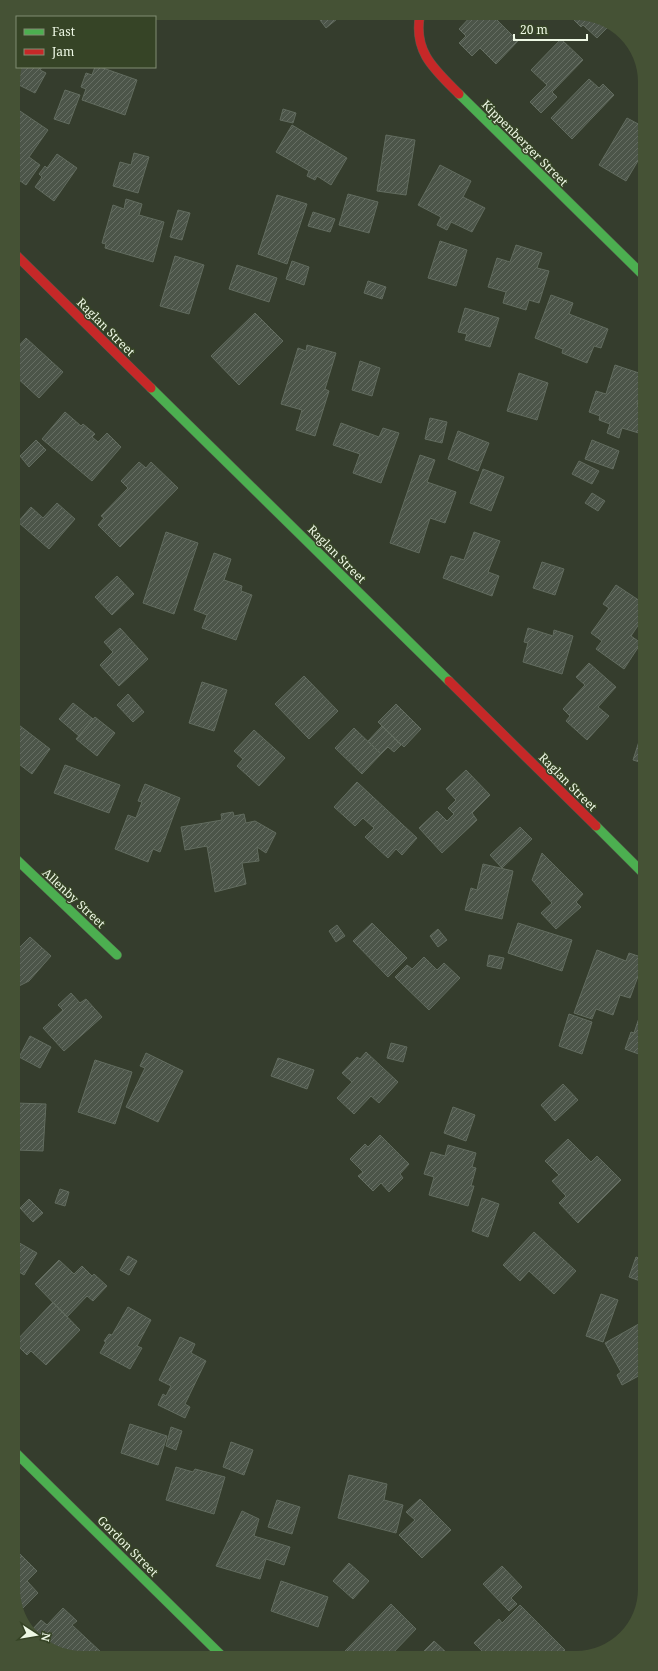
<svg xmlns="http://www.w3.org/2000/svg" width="658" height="1671" viewBox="0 0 658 1671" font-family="'Noto Serif',serif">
<defs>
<pattern id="building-hatch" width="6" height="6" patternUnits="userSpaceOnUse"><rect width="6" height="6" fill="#4c5549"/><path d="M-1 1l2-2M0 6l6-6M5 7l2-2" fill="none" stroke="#666e63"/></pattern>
</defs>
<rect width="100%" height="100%" fill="#353d2d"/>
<path fill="url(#building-hatch)" stroke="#626c5f" d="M572,13H581L611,24L597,38L583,25L581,27L570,16Z
M473,14H491L518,41L496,64L480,48L472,56L459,43L466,36L459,29Z
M342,15L326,28L317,16Z
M561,39L583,60L552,92L557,97L541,113L530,102L547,85L531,70Z
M18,67H42L40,70L46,73L35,93L13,82V78Z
M95,67H100L137,80L125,115L82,100L86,89L81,87L86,73L92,75Z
M589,79L599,88L603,84L614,95L572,139L551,118Z
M65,90L80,95L69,124L54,119Z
M14,107L48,130L29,157L40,165L26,185L13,176Z
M283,109L296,113L293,123L280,120Z
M627,118L642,126V154L626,181L599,165Z
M292,125L347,158L331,185L317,176L315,180L307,176L309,171L276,152Z
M386,135L415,140L406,195L377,191Z
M134,153L149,157L138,193L113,186L120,162L131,165Z
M57,154L77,168L54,201L35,187L42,177L39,174L45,166L47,168Z
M440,165L471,181L463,197L485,208L472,232L451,222L447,230L437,225L441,217L418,205Z
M348,194L378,202L369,233L339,225Z
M277,195L307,204L287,264L258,254Z
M126,199L142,204L139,215L164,222L153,262L105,248L106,244L102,243L113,205L124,209Z
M178,210L190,213L182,240L170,237Z
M313,212L335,219L330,232L308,226Z
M440,241L467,250L456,286L428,278Z
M516,245L542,253L537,268L549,271L539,303L529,300L526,310L503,303L506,292L488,287L497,258L510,262Z
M175,256L204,265L189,314L160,306Z
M292,261L309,267L304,285L286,279Z
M237,265L277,278L269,302L229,289Z
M368,281L386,287L382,299L364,293Z
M551,295L573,303L569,314L608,329L601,348L594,346L587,363L562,353L563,349L535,338Z
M465,308L499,318L490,347L465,340L467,334L458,332Z
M255,313L283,341L239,385L211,356Z
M26,338L63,372L39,398L14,375V351Z
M307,345L336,353L325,389L329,391L315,436L296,430L302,410L281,404L298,348L306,351Z
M360,361L380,368L372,396L352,390Z
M615,365L642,374V389L637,405L642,406V434L622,428L619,438L607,433L610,424L599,420L600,416L589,412L596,391L606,394Z
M519,373L548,383L537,420L507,411Z
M65,412L81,426L83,424L95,434L92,437L98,442L107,433L121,447L92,481L42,439Z
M430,418L447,422L442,443L425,439Z
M341,423L379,437L383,428L399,433L381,483L353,473L360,454L333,445Z
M458,431L489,443L478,471L448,459Z
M36,440L46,450L29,467L20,456Z
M592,440L619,451L613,469L585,459Z
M420,455L435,460L427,482L456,492L445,523L430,518L419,553L390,543Z
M579,461L599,471L592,484L572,474Z
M139,462L146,468L151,462L178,488L120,547L98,525L104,518L101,516L128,488L121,481Z
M483,469L504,477L491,511L470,503Z
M592,493L605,501L598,511L585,503Z
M57,503L75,519L49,549L18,522L31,507L43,518Z
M166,532L198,543L174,614L143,603Z
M474,532L500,541L488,572L499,576L492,596L443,578L451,556L464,560Z
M643,541V553L640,552Z
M214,553L231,559L224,580L242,586L241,591L252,595L236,640L202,628L207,615L194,610Z
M542,562L564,569L555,595L533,588Z
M117,576L134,594L112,615L95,597Z
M616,585L643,603V618L631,636L641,643L624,669L596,649L602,641L591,633L609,608L603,604Z
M120,628L148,659L119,686L100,665L113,652L104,642Z
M528,628L553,636L554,630L573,636L562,674L523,662L528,643L524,642Z
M589,663L616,687L598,707L609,716L587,740L566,721L570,716L563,709L585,685L576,677Z
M304,676L338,711L309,739L275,704Z
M202,682L227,690L214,731L189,723Z
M128,694L144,712L133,722L117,705Z
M73,703L93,719L79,736L59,719Z
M396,704L421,729L404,747L378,722Z
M95,717L115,733L97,756L76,739Z
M15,722L50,749L32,774L15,761Z
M382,726L401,745L394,752L388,747L381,754L368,741Z
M354,728L381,754L362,774L335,748Z
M643,729V763L633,760Z
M254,730L285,758L259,786L237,766L243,759L234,751Z
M65,765L120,785L109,813L54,793Z
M466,770L490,795L472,813L477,820L442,853L419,828L437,811L447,821L454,814L448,808L456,800L446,789Z
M357,782L417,838L402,855L396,849L388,858L365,837L374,828L363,818L355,826L334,807Z
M145,784L180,798L160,852L153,849L148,862L115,849L128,815L136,818L142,802L138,801Z
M233,812L234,816L244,814L246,823L255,821L276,833L266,853L257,847L259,861L242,863L246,884L215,892L207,846L185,850L181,827L222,820L221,814Z
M520,827L532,839L502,868L490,855Z
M542,853L583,894L576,902L581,907L556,929L541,913L552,903L532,880Z
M483,864L513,871L502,919L465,910L471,888L477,890Z
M372,923L407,958L388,977L353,941Z
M518,923L572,940L562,971L508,953Z
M337,925L345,936L336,942L329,931Z
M438,929L447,940L438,947L430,936Z
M30,937L51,956L29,981L15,988V952Z
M597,950L626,961L629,953L644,958V960L630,998L620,995L613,1015L596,1009L592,1019L574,1013Z
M489,955L504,958L501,969L487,966Z
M424,957L437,970L444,963L460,978L429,1010L395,977L407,965L412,969Z
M71,993L80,1003L86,999L102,1017L64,1051L43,1028L63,1010L58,1005Z
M644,1003V1056L625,1049L631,1032L634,1033Z
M569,1014L592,1022L582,1054L559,1046Z
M30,1036L51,1047L40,1068L19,1057Z
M391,1043L407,1047L403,1062L387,1058Z
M366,1052L398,1082L379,1103L371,1096L354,1114L337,1098L352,1082L342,1073L357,1057L360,1059Z
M146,1053L183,1071L158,1122L126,1107L145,1068L140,1066Z
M278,1058L314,1070L307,1089L271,1076Z
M95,1060L132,1072L115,1124L78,1112Z
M563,1084L578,1100L555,1121L541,1105Z
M15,1103L46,1104L43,1151L16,1150Z
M453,1107L475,1115L466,1141L444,1133Z
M380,1135L409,1164L400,1174L403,1178L389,1192L381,1183L373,1191L358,1176L363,1172L350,1159L365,1144L368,1147Z
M568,1139L591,1162L597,1156L621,1180L578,1223L559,1203L566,1196L552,1181L559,1175L545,1161Z
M448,1145L476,1153L472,1167L476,1168L471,1186H474L468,1206L429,1195L434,1177L424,1174L431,1152L445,1156Z
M60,1189L69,1192L65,1206L55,1203Z
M482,1198L499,1204L488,1237L472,1231Z
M29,1199L43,1213L33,1222L20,1208Z
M534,1232L576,1271L554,1294L529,1271L520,1281L503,1265Z
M16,1241L37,1253L24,1275L16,1270Z
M128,1256L137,1261L129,1275L120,1270Z
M636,1257L644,1260L643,1282L629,1277Z
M59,1260L74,1274L82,1266L92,1276L94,1274L107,1286L93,1301L87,1296L67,1317L35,1284Z
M601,1294L618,1300L603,1342L586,1336Z
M53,1302L80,1330L46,1365L31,1351L27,1355L16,1344V1341Z
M128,1307L151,1320L137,1346L142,1348L130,1369L100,1353L106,1342L104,1341L109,1334L112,1335Z
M644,1321V1373L622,1385L617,1375L621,1372L605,1343Z
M180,1337L195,1344L191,1353L206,1361L185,1404L190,1407L185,1418L158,1405L163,1394L166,1396L171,1386L159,1380Z
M130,1424L167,1436L158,1465L121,1453Z
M171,1427L182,1431L176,1450L166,1446Z
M231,1442L253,1450L244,1475L223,1467Z
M176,1467L193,1472L195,1469L225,1477L214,1514L166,1500Z
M349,1475L387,1484L384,1500L403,1505L396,1533L338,1518Z
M420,1499L451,1530L422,1558L399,1535L415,1520L406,1512Z
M277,1500L300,1507L292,1534L268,1527Z
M242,1511L259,1519L254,1536L290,1547L284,1565L266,1559L260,1579L216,1566Z
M19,1553L37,1571L27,1581L38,1593L18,1613L16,1555Z
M349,1563L369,1581L353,1599L333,1581Z
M502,1566L522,1587L511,1598L517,1604L509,1611L483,1584Z
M281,1581L328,1597L318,1627L271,1611Z
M391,1604L416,1629L390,1656H350L345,1651Z
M520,1605L565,1650L560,1655H486L474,1643L499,1619L502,1623Z
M63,1608L77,1621L72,1625L102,1653L97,1658H77L40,1644L31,1631L41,1620L47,1625Z
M434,1641L449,1655L419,1656Z"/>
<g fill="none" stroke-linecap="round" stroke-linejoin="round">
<defs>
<path id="fast" d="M459,94L642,274
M151,388L449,681
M596,826L643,873
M15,858L117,955
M16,1453L223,1657"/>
<path id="jam" d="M420,15C413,52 435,70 459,94
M14,253L151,388
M449,681L596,826"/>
</defs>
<use href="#fast" stroke="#535a4b" stroke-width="10"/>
<use href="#jam" stroke="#535a4b" stroke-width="10"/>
<use href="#fast" stroke="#4caf50" stroke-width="9"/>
<use href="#jam" stroke="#c62828" stroke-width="9"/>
</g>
<g text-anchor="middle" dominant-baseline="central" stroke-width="3" stroke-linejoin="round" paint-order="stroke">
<g font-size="12" fill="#eef8e5" stroke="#364426">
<text transform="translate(525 143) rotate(45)">Kippenberger Street</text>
<text transform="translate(106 327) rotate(45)">Raglan Street</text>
<text transform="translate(337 554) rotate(45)">Raglan Street</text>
<text transform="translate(568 782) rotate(45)">Raglan Street</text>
<text transform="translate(74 898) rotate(43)">Allenby Street</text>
<text transform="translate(128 1546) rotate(45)">Gordon Street</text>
</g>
</g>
<path d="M0 0H658V1671H0ZM82 20H576A62 62 0 0 1 638 82V1589A62 62 0 0 1 576 1651H82A62 62 0 0 1 20 1589V82A62 62 0 0 1 82 20Z" fill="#455235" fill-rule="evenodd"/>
<rect x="16" y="16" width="140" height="52" fill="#364426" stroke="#808c72"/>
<rect x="24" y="29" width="20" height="6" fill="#4caf50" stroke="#808c72"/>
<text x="52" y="36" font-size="12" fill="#eef8e5">Fast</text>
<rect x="24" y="49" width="20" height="6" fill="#c62828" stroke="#808c72"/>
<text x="52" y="56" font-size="12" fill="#eef8e5">Jam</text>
<g transform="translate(36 1635) rotate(102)" stroke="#364426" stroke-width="3" paint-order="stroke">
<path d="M0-3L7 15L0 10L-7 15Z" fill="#eef8e5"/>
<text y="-6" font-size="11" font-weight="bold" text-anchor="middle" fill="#eef8e5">N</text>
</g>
<path d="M514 34v6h73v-6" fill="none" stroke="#eef8e5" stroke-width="2"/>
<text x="520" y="34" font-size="12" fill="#eef8e5" stroke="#364426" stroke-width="3" paint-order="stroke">20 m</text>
</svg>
